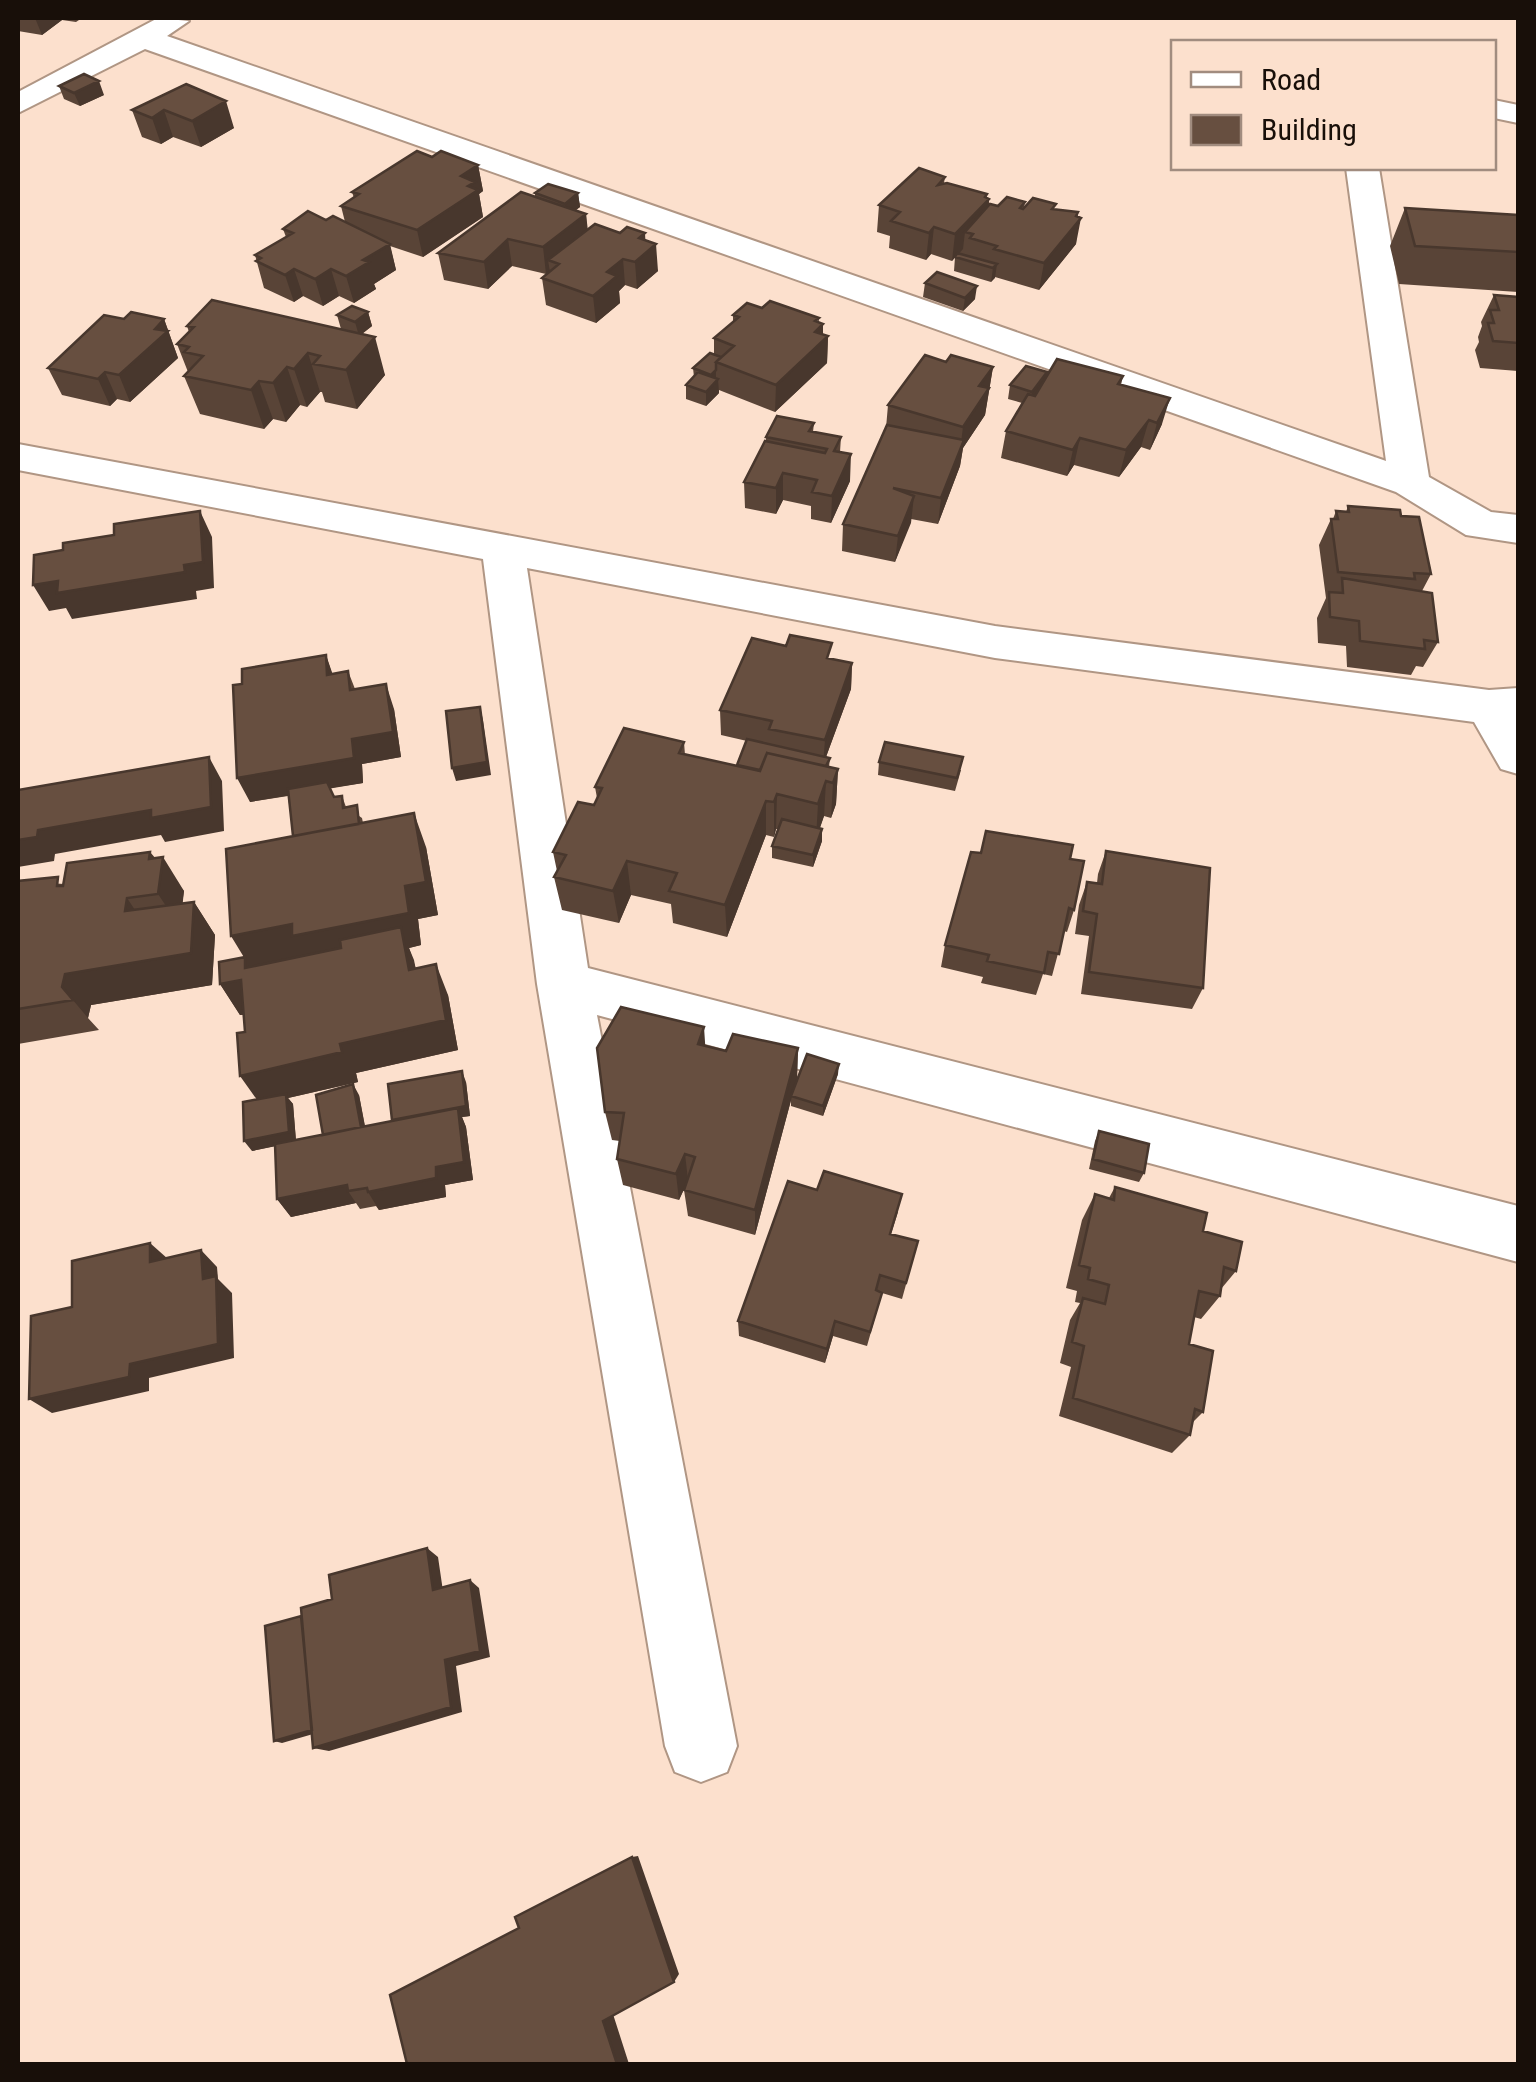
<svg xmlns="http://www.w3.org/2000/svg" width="1536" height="2082" viewBox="0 0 1536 2082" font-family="'Roboto Condensed',sans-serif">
<rect width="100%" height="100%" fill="#fce0cd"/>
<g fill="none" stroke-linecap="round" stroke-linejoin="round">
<defs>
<path id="minor" d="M158,18L189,21L167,36L1386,461L1346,168H1379L1429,477L1491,512L1518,515V543L1466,535L1396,492L145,49L18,113V92Z
M1494,100L1518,105V123L1494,118Z
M18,444L995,626L1489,690L1518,688V774L1501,769L1474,722L995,658L527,568L588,968L1518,1206V1262L597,1015L737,1746L727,1772L701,1782L675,1772L665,1746L537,984L483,559L18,470Z"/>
</defs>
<use href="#minor" stroke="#b09684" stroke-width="4"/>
<use href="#minor" fill="#fff" fill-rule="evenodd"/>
</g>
<path fill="#594437" d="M18,18H82L76,22L62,20L42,35L18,31Z
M186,84L234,128L201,147L173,137L161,144L142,137L132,110Z
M59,86L104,95L80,106L64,99Z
M432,157L478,165L483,191L479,194L483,217L423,257L390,246L396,270L374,284L376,289L354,303L339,296L323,306L303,296L294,302L264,288L255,255L286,237L283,229L326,220L345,222L341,206L354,198L352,192Z
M945,177L944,183L989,199V206H998L1025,202L1024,208L1078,212L1076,244L1039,290L995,277L991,282L954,271L955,257L952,261L931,254L926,260L889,248L890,236L877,232L879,205Z
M535,193H578L580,207L576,210L586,214L587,230L645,241L658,271L637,289L625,285L619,291L620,303L596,323L546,305L542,278L546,274L512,266L488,289L444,280L438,253L535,196Z
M1405,208L1518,215V292L1399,284L1390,246Z
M925,283L975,299L963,311L923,297Z
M1494,295L1518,297V371L1480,368L1475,350L1479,342L1478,337L1482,326L1481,322Z
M762,308L818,322L823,334L828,336L827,363L775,412L719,390V393L706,406L686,399V385L694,377L693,368L714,354V338L733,322V315Z
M368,312L372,326L362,334L385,375L357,409L325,402L322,392H320L307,407L300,405L286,422L273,419L264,429L200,414L184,376L188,372L177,344L189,332L187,326L341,329L337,315Z
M124,319H164L178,358L130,402L117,399L110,406L62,395L48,368Z
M946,362L993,367L985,415L963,448L960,466L938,524L911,519L895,562L842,551L843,524L886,428L888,405Z
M1047,372L1046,379L1123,376L1121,385L1162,424L1150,450L1141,447L1119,477L1074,465L1067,476L1001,458L1006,431L1022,403L1008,399L1010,385Z
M814,423L813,432L841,437L840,452L850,481L831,523L811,519V506L783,500L776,514L745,508L744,482L766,441V437Z
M1348,506L1401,516L1431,574L1422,591L1438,642L1423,667L1416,666L1411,675L1347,667L1346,646L1318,643L1317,618L1326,598L1319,545L1331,519H1333L1336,511L1346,512Z
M326,655L332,674L348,671L355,689L394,709L401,757L362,764L363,783L330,788L334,797L342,796L346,807L362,818L363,823L426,847L438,915L418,919L421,945L409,948L416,969L448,995L458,1050L356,1073L358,1082L288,1098L293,1104L296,1140L323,1135L359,1095L365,1126L392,1121L466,1082L470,1116L462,1117L466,1127L473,1180L445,1185L446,1197L379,1210L376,1206L360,1209L356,1203L291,1217L277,1199L275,1146L252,1151L257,1099L245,1032L243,1015H240L220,984L243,957L293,836L288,796L250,802L242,684Z
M831,659L852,663L851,689L826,757L830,758L829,767L838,769L836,804L831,818L824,816L820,828L822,841L813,867L772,858V846L778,829H776L774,837L766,835L727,937L673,923L671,904L631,895L619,923L562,910L554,877L557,871L553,852L594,805L597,798L595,787L684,742L685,755L737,766L747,741L721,735L720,710Z
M879,762L961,770L955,791L878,775Z
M1106,851L1203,988L1192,1009L1081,994L1089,936L1075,934L1079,905L1087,882L1097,883L1098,874Z
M150,852L184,891L182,904L194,902L215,935L212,985L91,1005L88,1018L99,1030L18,1044V881L64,884Z
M981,853L1070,859L1074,910L1067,932L1064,931L1052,976L1043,974L1036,995L981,983L983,977L941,967L945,945Z
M705,1046L726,1051L798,1048L797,1078L795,1087L838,1074L823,1116L791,1106V1100L755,1235L688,1216L684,1190L687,1183L679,1200L623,1185L617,1159L620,1141L612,1140L605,1112Z
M1099,1131L1144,1173L1139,1182L1089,1169L1095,1141Z
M1115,1187L1203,1231L1236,1271L1221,1289L1220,1296L1201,1319L1194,1317L1189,1344L1203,1412L1193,1422L1190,1435L1172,1453L1059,1416L1071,1367L1060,1363L1070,1320L1080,1303L1075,1302L1077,1291L1066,1288L1082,1220L1095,1194L1109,1198Z
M817,1190L898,1212L891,1234L918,1241L902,1299L882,1293L867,1346L833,1336L825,1363L739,1336L738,1321Z"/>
<path fill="#48372d" d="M35,18H61L62,20L42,35Z
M99,81L104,95L80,106L74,93Z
M226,101L234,128L201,147L192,121Z
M164,110L173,137L161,144L152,118Z
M478,165L483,191L479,194L483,217L423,257L417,230L461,176Z
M578,193L580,207L566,217L565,204Z
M987,194L986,202L989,199L986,225L973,234L965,232L963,249L952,261L955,234Z
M1078,212L1076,224L1081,218L1076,244L1039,290L1044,263Z
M586,214L589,240L548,260L550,272L546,274L543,247Z
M934,227L931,254L926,260L929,233Z
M645,233L646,253L656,244L658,271L637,289L635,262L639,238Z
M508,239L512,266L488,289L484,262Z
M390,244L396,270L374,284L376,289L354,303L346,276L363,260Z
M623,259L625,285L619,291L620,303L596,323L593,296L607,272Z
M997,264L995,278L991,282L993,268Z
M294,269L303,296L294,302L285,275Z
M331,269L339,296L323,306L315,279Z
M977,286L975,299L963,311L965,298Z
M368,312L372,326L359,336L355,322Z
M819,318L818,329L823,324V342L828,336L827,363L775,412L776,385Z
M164,319L178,358L130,402L119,375L155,329Z
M375,337L385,375L357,409L346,370Z
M308,353L320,392L307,407L294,369Z
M287,367L300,405L286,422L273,383Z
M993,367L985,415L963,448L960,466L938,524L941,498L960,451L963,427L979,386Z
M716,370V381L718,379L719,393L706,406V392L711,386V375Z
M105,372L117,399L110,406L98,379Z
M1047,372L1044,386L1030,406L1032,392Z
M259,381L273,419L264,429L251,390Z
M1170,398L1162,424L1150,450L1157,423Z
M1149,420L1141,447L1119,477L1126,450Z
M1080,438L1074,465L1067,476L1073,450Z
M851,454L850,481L831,523L832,496Z
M783,473V500L776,514V488Z
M914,496L911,523L895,562L898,536Z
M200,511L212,537L214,588L196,591L197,599L72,619L66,608L49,611L33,585L184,565Z
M326,655L335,681L327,675Z
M852,663L851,689L823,765L825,740Z
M386,684L394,709L401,757L362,764L363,783L250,802L237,778L352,739Z
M480,707L483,720L491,775L456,781L452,768Z
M209,757L222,781L224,831L165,842L161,835L55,854L54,861L18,867V840L38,830Z
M838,769L836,804L831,818L833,783Z
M826,781L824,816L816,838L818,804Z
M777,794L776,829L774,837V802Z
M766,801V835L727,937L725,905Z
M414,813L426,847L438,915L418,919L421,945L409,948L414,960L422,1001L245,968V959L231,936L405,886Z
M822,829V841L813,867V855Z
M150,852L162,869L163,857L184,891L180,927L158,894L149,859Z
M627,861L631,895L619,923L613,891Z
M127,898L149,931L125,911Z
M194,902L215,935L212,985L91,1005L88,1018L62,987L65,974Z
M436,964L448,995L458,1050L356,1073L358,1082L288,1098L293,1104L296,1142L252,1151L244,1141L260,1104L240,1076L340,1044Z
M241,980L260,1011L240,1015L220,984Z
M704,1027L706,1057L698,1044Z
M798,1048L797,1078L755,1235V1210Z
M839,1064L838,1074L823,1116V1106Z
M462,1071L466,1082L470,1116L462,1117L466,1127L473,1180L445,1185L446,1197L379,1210L368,1192L436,1167L397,1130Z
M353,1084L359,1095L367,1138L362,1128Z
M685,1154L688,1180L679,1200L676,1174Z
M347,1185L348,1191L356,1203L291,1217L277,1199Z
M150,1243L168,1259L150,1262Z
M201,1250L217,1267L218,1279L232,1293L234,1358L149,1378V1391L52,1413L29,1399L130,1364L203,1279Z
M835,1321L833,1336L825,1363L827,1349Z
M427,1548L438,1557L444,1598L433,1590Z
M470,1580L479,1588L490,1657L456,1666L462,1712L329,1751L313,1748L445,1660Z
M312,1730L320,1732L282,1743L274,1741Z
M638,1856L679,1974L674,1982L632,1857Z
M612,2011L629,2064H617L603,2021Z"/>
<path fill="#674f40" stroke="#48372d" stroke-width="2.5" d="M84,74L99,81L74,93L59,86Z
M186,84L226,101L192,121L164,110L152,118L132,110Z
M417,151L432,157L441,151L478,165L461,176L475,182L468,186L478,190L417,230L341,206L359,194L352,192Z
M919,168L945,177L938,185L947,183L987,194L985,197L989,199L955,234L934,227L929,233L891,221L900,212L879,205Z
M548,184L578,193L565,204L535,193Z
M521,192L586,214L543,247L508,239L484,262L438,253Z
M1007,197L1025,202L1020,208L1023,209L1033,198L1056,204L1052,209L1078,212L1076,216L1081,218L1044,263L994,249L997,246L970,238L973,234L965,232L990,204L998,206Z
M1405,208L1518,215V252L1415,246Z
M308,211L326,220L333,216L390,244L363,260L369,262L346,276L331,269L315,279L294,269L285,275L256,261L261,258L255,255L293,233L283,229Z
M595,224L620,233L627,227L645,233L639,238L656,244L635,262L623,259L607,272L617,276L593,296L542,278L559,264L548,260Z
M957,253L997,264L993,268L955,257Z
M937,272L977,286L965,298L925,283Z
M1494,295L1518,297V343L1493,341L1488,323H1494L1490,310H1499Z
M212,300L375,337L346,370L313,364L320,356L308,353L294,369L287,367L273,383L259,381L251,390L184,376L203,356L184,352L189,347L177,344L194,327L187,326Z
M770,301L819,318L815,321L823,324L815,332L828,336L776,385L716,362L734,346L714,338L739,317L733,315L747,303L762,308Z
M352,306L368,312L355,322L337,315Z
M131,312L164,319L155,329L168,331L119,375L105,372L98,379L48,368L104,315L124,319Z
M710,353L721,357L716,362V370L711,375L693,368Z
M925,355L946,362L951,355L993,367L979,386L989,388L963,427L888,405Z
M1057,359L1123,376L1118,384L1170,398L1157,423L1149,420L1126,450L1080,438L1073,450L1006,431L1028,394L1035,396Z
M1026,366L1047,372L1032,392L1010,385Z
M698,372L718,379L706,392L686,385Z
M777,416L814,423L809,431L841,437L834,451L851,454L832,496L812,492L817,480L783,473L776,488L744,482L765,441L825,453L827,449L766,437Z
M887,425L964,440L941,498L893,488L914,496L898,536L843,524Z
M1348,506L1400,510L1401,516L1419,517L1431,574L1414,573L1415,579L1338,572L1331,519H1338L1336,511L1349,512Z
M200,511L203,562L184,565L185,572L57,593L58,581L33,585L34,555L63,550V543L114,535V524Z
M1342,578L1432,593L1438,642L1424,640L1425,649L1360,641L1359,621L1330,617L1329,592L1343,593Z
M790,635L832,643L827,658L852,663L825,740L769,729L772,721L720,710L752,638L786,646Z
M326,655L327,675L348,671L350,690L386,684L393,732L352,739L354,758L237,778L233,685L242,684V669Z
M480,707L487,762L452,768L446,711Z
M624,728L684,742L679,753L760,771L767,753L838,769L833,783L826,781L818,804L777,794L774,802L766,801L725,905L669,891L677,873L627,861L613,891L554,877L566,855L553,852L578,802L594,805L602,788L595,787Z
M747,739L830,758L826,766L767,753L760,770L737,765Z
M885,742L963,757L957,778L879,762Z
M209,757L211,807L151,818V810L38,830L37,837L18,840V790Z
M327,782L334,797L342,796L343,808L357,805L359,824L293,836L288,789Z
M414,813L426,882L405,886L409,913L292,936V924L231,936L226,849Z
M782,819L822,829L813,855L772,846Z
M986,831L1073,845L1070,859L1084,861L1074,910L1069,908L1059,954L1048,952L1044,973L987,961L989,955L945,945L971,852L981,853Z
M1106,851L1210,868L1203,988L1089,972L1097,914L1083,911L1087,882L1102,884Z
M150,852L149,859L163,857L158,894L127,898L125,911L194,902L191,953L65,974L62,987L73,1000L18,1009V881L58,877L57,886H63L67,863Z
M401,927L409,970L436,964L446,1020L340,1044L342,1052L240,1076L237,1033L245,1032L241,980L220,984L219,962L245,957V968L341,948L340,940Z
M621,1007L704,1027L698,1044L726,1051L733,1034L798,1048L755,1210L684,1190L695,1157L685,1154L676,1174L617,1159L624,1113L605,1112L597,1048Z
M807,1054L839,1064L823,1106L791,1096Z
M462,1071L466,1106L392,1120L388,1084Z
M353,1084L361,1127L323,1135L316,1095Z
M286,1094L289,1132L244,1141L243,1102Z
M458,1108L464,1162L436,1167V1178L368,1192L367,1188L348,1191L347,1185L277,1199L275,1144Z
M1099,1131L1149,1144L1144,1173L1093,1159Z
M824,1171L902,1194L890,1234L918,1241L906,1283L880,1275L876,1290L882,1293L870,1332L835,1321L827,1349L738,1321L788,1181L817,1190Z
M1115,1187L1207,1213L1203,1231L1242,1242L1236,1271L1224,1267L1220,1296L1199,1291L1189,1344L1213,1351L1203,1412L1195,1409L1190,1435L1073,1398L1084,1346L1072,1342L1083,1298L1105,1304L1109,1285L1088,1279L1090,1268L1079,1265L1095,1194L1114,1200Z
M150,1243V1262L201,1250L203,1279L216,1276L218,1344L130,1364L129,1377L29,1399L31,1316L72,1307V1261Z
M427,1548L433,1590L470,1580L480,1651L445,1660L451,1707L313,1748L301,1608L332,1599L329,1575Z
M301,1616L312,1730L274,1741L265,1626Z
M632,1857L674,1982L603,2021L617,2064H407L390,1995L519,1928L515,1917Z"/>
<rect width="1536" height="2082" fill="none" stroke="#180f09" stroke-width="40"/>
<rect x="1171" y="40" width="325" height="130" fill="#fce0cd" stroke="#a18c7f" stroke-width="2.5"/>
<rect x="1191" y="72" width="50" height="15" fill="#ffffff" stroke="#a18c7f" stroke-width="2.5"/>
<text x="1261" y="90" font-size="30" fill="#180f09">Road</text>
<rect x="1191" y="115" width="50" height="30" fill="#674f40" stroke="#a18c7f" stroke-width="2.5"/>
<text x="1261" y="140" font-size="30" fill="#180f09">Building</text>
</svg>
